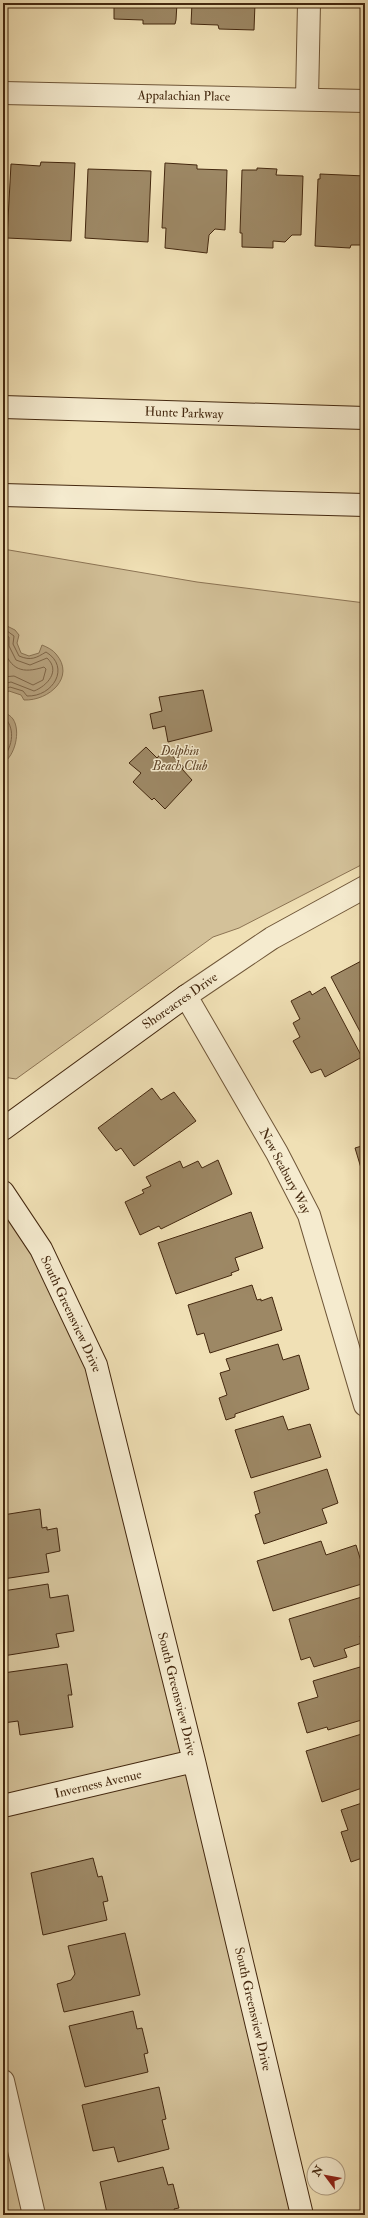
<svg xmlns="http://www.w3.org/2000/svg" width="368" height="2218" viewBox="0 0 368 2218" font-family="'IM FELL Double Pica',serif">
<rect width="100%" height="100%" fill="#f0e0b5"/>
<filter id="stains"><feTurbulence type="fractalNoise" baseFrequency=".005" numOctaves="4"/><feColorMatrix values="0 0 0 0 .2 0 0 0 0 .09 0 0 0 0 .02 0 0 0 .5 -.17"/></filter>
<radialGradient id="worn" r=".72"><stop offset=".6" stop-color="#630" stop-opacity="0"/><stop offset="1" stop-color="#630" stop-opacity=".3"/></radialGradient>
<path fill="#d3c199" stroke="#8c7454" d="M3,549L197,582L365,603V863L239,928L213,937L16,1079L3,1077Z
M3,1190L86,1342L303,2215H3Z"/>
<path fill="#b6a17d" stroke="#887151" d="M3,624L15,630L19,635L17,643L21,653L29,656L39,653L42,645C47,647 53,650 56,654C76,677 49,701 24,700L21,695L9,691L3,695Z
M3,711C6,713 11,716 13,719C21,731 15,756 3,763Z"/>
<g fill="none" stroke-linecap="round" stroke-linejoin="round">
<path stroke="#7d6446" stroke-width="1" d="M3,628L14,636L13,644L19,656C31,661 36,658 46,652C71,667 53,697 27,696L23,691L10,687L3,690
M3,634L9,637V646L16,660L30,665L47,658C61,671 47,686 34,691L11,682L3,684
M3,648C11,670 22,674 44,667L46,669L43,680L33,685L14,676L3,677
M3,716C16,727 13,746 3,758"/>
</g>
<path fill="#9d8865" stroke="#44280f" d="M3,3H26L3,7Z
M114,3H177L176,20L175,24H143V20L114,19Z
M192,3H255L254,30L219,29L218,25L191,24Z
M41,162L75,163L71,241L7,238L11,164L40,166Z
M165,163L197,165V169L227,170L225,230L215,229L209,235L207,253L165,248L166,228H162Z
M257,168L277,169L276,175L303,176L301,235H292L285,242L273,241V248L242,247V233H240L242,170H257Z
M88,169L151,171L148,242L85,238Z
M320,174L365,176V245H351L350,248L315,246L318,179H320Z
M203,690L212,731L168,742L165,726L153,729L150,714L162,711L159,697Z
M146,747L157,758L165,749L184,767L182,769L192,780L165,809L154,798L152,800L133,782L141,773L129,763Z
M365,959V1041L331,977Z
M325,987L362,1057L325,1077L321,1069L311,1073L293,1041L300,1037L293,1023L300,1019L291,1001L310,991L312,995Z
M152,1088L161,1100L174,1092L196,1121L134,1166L121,1148L116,1151L98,1128Z
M365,1145V1170L364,1167L361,1168L355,1148Z
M218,1160L232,1194L161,1229L159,1226L140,1235L125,1202L144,1193L142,1190L151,1186L146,1177L180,1161L183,1168L198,1161L202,1168Z
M251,1212L263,1248L235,1258L239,1270L231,1273L232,1275L176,1294L158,1243Z
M252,1285L257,1300L261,1299V1301L272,1297L282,1330L210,1353L204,1333L197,1335L188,1305Z
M278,1344L283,1360L299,1355L309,1389L235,1414V1417L226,1420L219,1398L227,1395L220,1373L230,1370L226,1359Z
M283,1416L288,1430L310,1424L321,1457L251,1478L235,1430Z
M327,1469L338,1503L322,1509L327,1523L264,1544L255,1515L260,1513L254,1492Z
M40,1509L42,1528L47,1527V1530L57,1528L60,1551L46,1554L49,1572L3,1579V1515Z
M321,1541L326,1555L356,1545L365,1574V1583L273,1611L257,1561Z
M48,1584L50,1598L68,1595L74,1631L56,1634L59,1647L3,1656V1591Z
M365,1596V1634L360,1636L362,1643L344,1649L347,1657L314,1667L310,1657L301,1660L289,1619Z
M67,1664L72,1695H68L73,1727L20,1735L18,1721L3,1723V1673Z
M360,1667L365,1682V1719L328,1730L327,1727L307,1733L298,1703L318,1697L313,1681Z
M365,1733V1787L322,1802L306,1751Z
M365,1802V1857L351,1862L341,1832L348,1830L341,1810Z
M93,1858L98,1877L102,1876L108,1901L103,1902L107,1920L43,1935L31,1873Z
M125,1933L140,1995L64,2012L57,1984L71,1980L75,1974L68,1946Z
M133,2011L137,2029L142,2028L148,2053L144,2054L148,2072L85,2087L69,2026Z
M159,2087L166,2119L162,2120L169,2149L118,2162L114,2147L93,2151L82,2105Z
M163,2167L168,2185L173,2184L179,2208L174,2209L176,2215H113L107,2213L100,2182Z"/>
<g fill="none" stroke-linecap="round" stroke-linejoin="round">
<defs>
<path id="street" d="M3,93L365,101
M307,99L309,3
M365,887L272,938L186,996L277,1153L309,1215L365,1405
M3,2081L34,2215"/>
<path id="secondary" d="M3,407L365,418
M3,495L365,505
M3,1129L186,996
M3,1192L41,1249L96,1365L194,1761L302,2215
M3,1806L194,1761"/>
</defs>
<use href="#street" stroke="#6f5638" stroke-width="24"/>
<use href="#secondary" stroke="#44280f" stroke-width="24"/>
<use href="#street" stroke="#f5ebcf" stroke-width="22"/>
<use href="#secondary" stroke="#f5ebcf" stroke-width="22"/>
</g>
<g text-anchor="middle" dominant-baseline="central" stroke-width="3" stroke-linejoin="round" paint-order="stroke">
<g font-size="13" fill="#44280f" stroke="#f5ebcf">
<text transform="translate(184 96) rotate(1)">Appalachian Place</text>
<text transform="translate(184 413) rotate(2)">Hunte Parkway</text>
<text transform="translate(180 1001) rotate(-35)">Shoreacres Drive</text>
<text transform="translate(285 1171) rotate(62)">New Seabury Way</text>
<text transform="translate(71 1314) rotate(65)">South Greensview Drive</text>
<text transform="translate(177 1694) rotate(76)">South Greensview Drive</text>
<text transform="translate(98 1784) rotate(-13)">Inverness Avenue</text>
<text transform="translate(253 2009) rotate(77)">South Greensview Drive</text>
</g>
<g font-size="13" font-style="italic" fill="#61472b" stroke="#f5ebcf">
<text x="180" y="751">Dolphin<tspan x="180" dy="15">Beach Club</tspan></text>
</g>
</g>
<rect width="368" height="2218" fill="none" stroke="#f0e0b5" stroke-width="16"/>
<rect x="4" y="4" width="360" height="2210" fill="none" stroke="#44280f" stroke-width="2"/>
<rect x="8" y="8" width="352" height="2202" fill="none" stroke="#44280f"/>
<g transform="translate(326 2176) rotate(302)"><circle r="19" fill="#f5ebcf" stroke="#ae9d82"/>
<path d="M0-3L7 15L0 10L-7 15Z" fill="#8f2418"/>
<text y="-6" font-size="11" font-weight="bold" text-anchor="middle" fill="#44280f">N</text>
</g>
<rect width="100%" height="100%" filter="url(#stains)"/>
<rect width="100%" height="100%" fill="url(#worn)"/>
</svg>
